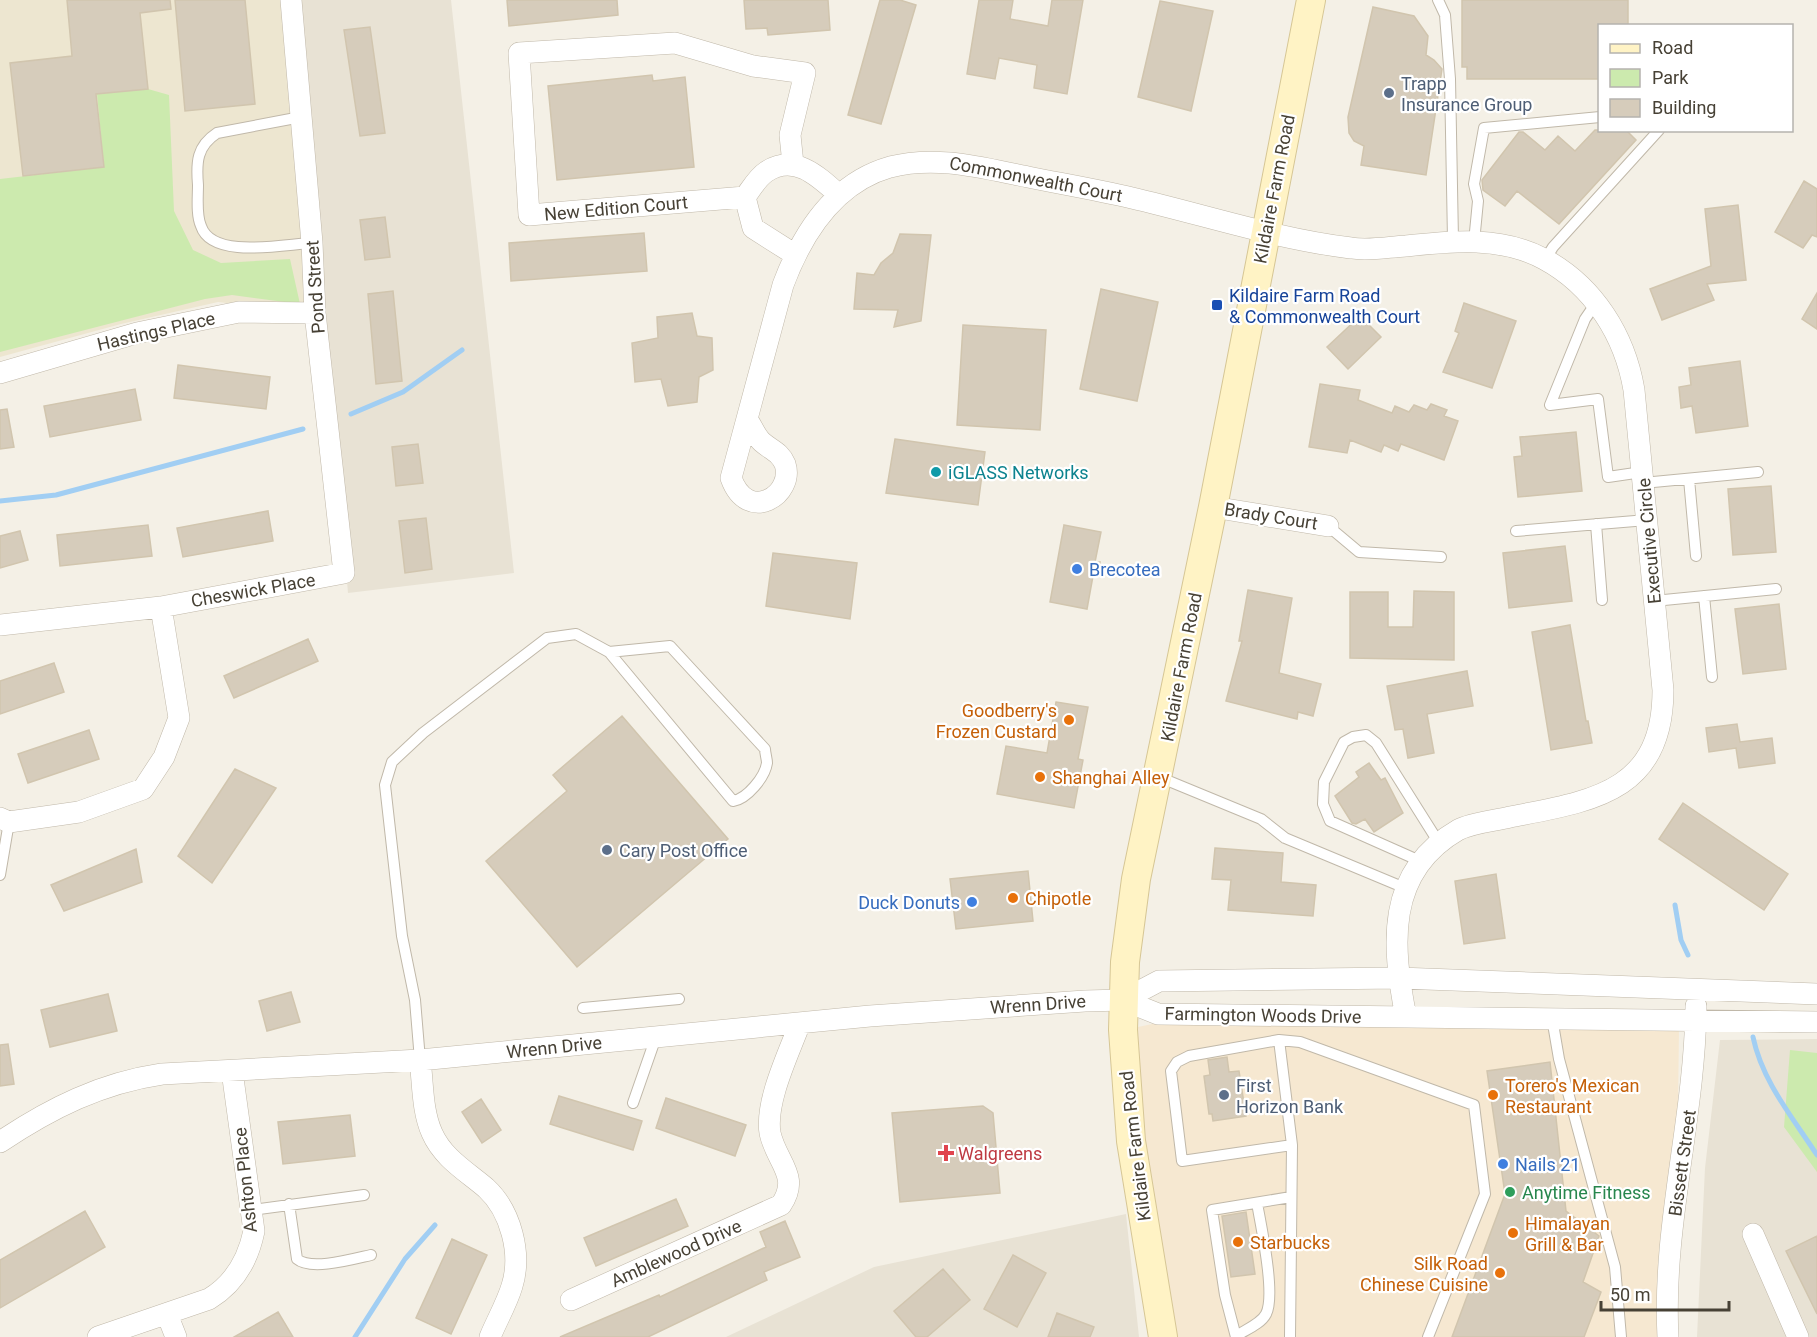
<svg xmlns="http://www.w3.org/2000/svg" width="1817" height="1337" viewBox="0 0 1817 1337" font-family="Roboto,sans-serif">
<rect width="100%" height="100%" fill="#f4f0e6"/>
<path fill="#e8e2d4" d="M298,0H451L514,573L348,593Z
M1817,1039V1337H1697L1705,1168L1720,1040Z
M1126,1214L1139,1337H726L874,1267Z"/>
<path fill="#f6e8d1" d="M1172,1020L1679,1028L1678,1110L1658,1337H1165L1123,1030Z"/>
<path fill="#ede6d0" d="M0,0H291L315,313L218,302L121,324L0,357Z"/>
<path fill="#cceaae" d="M148,89L169,95L174,211L193,250L221,263L290,259L300,304L232,295L205,299L0,352V179L104,167L97,94Z
M1790,1050L1817,1053V1172L1784,1127Z"/>
<g fill="none" stroke-linecap="round" stroke-linejoin="round">
<path stroke="#a1cef3" stroke-width="5" d="M351,414L403,392L462,350
M0,501L56,495L303,429
M1675,905L1681,940L1688,955
M1753,1037C1762,1081 1793,1118 1817,1155
M355,1337L405,1259L435,1225"/>
</g>
<path fill="#d6ccbb" stroke="#d1c5ae" stroke-width="1.5" d="M67,0H170L171,9L140,13L148,89L96,94L104,167L23,176L10,63L72,56Z
M175,0H245L255,104L185,111Z
M507,0H617L618,15L509,26Z
M744,0H828L830,30L768,35L767,28L746,29Z
M880,0H900L916,5L881,124L848,115Z
M979,0H1013L1010,19L1048,26L1052,0H1083L1067,94L1034,88L1037,65L999,58L995,79L967,74Z
M1462,0H1628V26H1599V79H1467V67H1462Z
M1160,1L1213,11L1191,111L1138,97Z
M1373,7L1414,16L1428,36L1426,55L1434,60L1442,69L1426,175L1361,165L1364,146L1354,141L1349,133L1348,117Z
M370,27L385,133L360,136L344,30Z
M652,75L653,81L685,77L694,167L557,180L548,86Z
M1595,130H1626L1636,140L1559,224L1517,191L1505,206L1483,190L1482,180L1519,132H1523L1545,150L1558,136L1575,151Z
M1804,181L1817,189V237L1812,235L1803,248L1775,232Z
M1738,205L1746,280L1707,284L1714,300L1662,320L1650,289L1711,266L1705,209Z
M385,217L390,257L365,260L360,220Z
M644,233L647,271L511,281L509,243Z
M900,234L931,235L921,321L894,327L898,310L854,309L857,273L874,275L881,263L893,253Z
M1101,289L1158,302L1137,401L1080,389Z
M393,291L402,381L376,384L368,294Z
M1817,293V329L1802,319Z
M1464,303L1516,321L1492,388L1443,372L1459,333L1455,331Z
M692,313L697,336L712,338L713,370L699,377L697,402L668,406L661,379L635,382L632,343L658,338L657,317Z
M1360,316L1381,337L1348,369L1327,347Z
M963,325L1046,330L1040,430L957,425Z
M1740,361L1748,426L1696,433L1692,406L1681,408L1679,387L1691,385L1689,368Z
M178,365L270,377L266,409L174,398Z
M1320,384L1360,390L1358,400L1392,413L1395,406L1409,412L1414,405L1427,410L1431,404L1447,410L1444,416L1458,421L1444,460L1401,444L1398,451L1384,445L1381,452L1350,440L1347,453L1309,447Z
M135,389L141,420L50,437L44,406Z
M7,409L14,447L0,449V410Z
M1576,432L1582,491L1518,497L1514,457L1522,456L1520,437Z
M895,439L985,452L978,505L886,493Z
M418,444L423,483L396,486L392,447Z
M1771,486L1776,552L1733,555L1728,489Z
M268,511L273,541L183,557L177,528Z
M426,518L432,569L405,573L399,521Z
M148,525L152,556L60,566L57,535Z
M1064,525L1101,532L1095,562H1100L1097,577L1093,576L1087,609L1050,602Z
M20,531L28,560L0,568V536Z
M1565,546L1572,601L1509,608L1503,553Z
M773,553L857,563L850,619L766,606Z
M1248,590L1292,598L1279,673L1321,684L1313,716L1298,712L1297,719L1226,701L1242,641H1239Z
M1414,591L1454,592V660L1350,658V592H1388V627H1413Z
M1779,604L1786,669L1743,674L1735,609Z
M1570,625L1586,721H1588L1592,743L1551,750L1532,632Z
M308,639L318,661L234,698L224,676Z
M54,663L64,692L0,714V681Z
M1467,671L1473,706L1427,714L1434,753L1408,758L1403,729L1395,730L1387,686Z
M1056,702L1088,707L1078,759L1083,760L1074,808L997,794L1006,746L1047,753Z
M622,716L728,839L577,967L486,861L567,791L553,775Z
M1737,724L1740,742L1772,738L1775,763L1739,768L1736,748L1709,752L1706,728Z
M89,730L99,759L28,783L18,754Z
M1369,763L1381,780L1385,778L1403,813L1374,832L1365,819L1356,824L1352,823L1335,796L1359,777L1356,772Z
M235,769L276,788L212,883L178,856Z
M1683,803L1788,874L1764,910L1659,839Z
M1215,848L1283,853L1281,882L1316,885L1313,916L1228,910L1231,880L1212,879Z
M136,849L142,882L64,911L51,885Z
M1028,871L1033,921L956,929L950,879Z
M1496,874L1505,938L1464,944L1455,881Z
M291,992L300,1022L267,1031L259,1001Z
M108,994L117,1031L50,1047L41,1010Z
M8,1044L14,1084L0,1086V1045Z
M1227,1057L1229,1072L1239,1071L1246,1116L1213,1121L1212,1114H1209L1204,1076L1210,1075L1208,1060Z
M1550,1062L1566,1211L1599,1236L1583,1282L1601,1292L1584,1337H1452L1505,1194L1487,1071Z
M559,1096L642,1121L633,1150L550,1124Z
M666,1098L746,1125L735,1156L656,1128Z
M481,1099L501,1130L482,1143L462,1112Z
M983,1106L993,1113L1000,1193L900,1202L892,1113Z
M350,1115L355,1156L283,1164L278,1122Z
M676,1199L688,1226L596,1266L584,1238Z
M85,1211L105,1247L0,1308V1260Z
M1246,1212L1255,1274L1231,1277L1222,1216Z
M785,1221L800,1257L764,1272L767,1280L648,1337H560L659,1295L660,1297L766,1247L760,1232Z
M1817,1236V1314L1786,1251Z
M452,1239L487,1255L451,1334L416,1318Z
M1013,1255L1046,1273L1017,1327L984,1309Z
M943,1269L970,1300L927,1337H916L894,1311Z
M278,1312L293,1337H234Z
M1057,1313L1094,1327L1090,1337H1048Z"/>
<g fill="none" stroke-linecap="round" stroke-linejoin="round">
<defs>
<path id="service" d="M1438,0L1445,15L1450,79L1453,240
M301,117L217,133C197,146 196,162 198,185C198,197 196,215 201,226C212,260 285,244 312,243
M1474,242L1478,201L1474,184L1484,128L1600,117
M1545,260L1553,247L1659,130
M1596,303L1585,319L1550,405L1598,399L1608,477L1642,472
M1689,479L1696,556
M1643,483L1758,472
M1596,524L1602,600
M1328,526L1359,552L1441,557
M1516,531L1647,520
M1704,596L1712,677
M1654,601L1776,589
M1159,777L1261,819L1285,838L1405,888
M1420,861L1330,821L1323,804L1324,782L1344,742L1353,737L1366,735L1376,743L1439,843
M0,875L9,822
M583,1008L679,999
M1552,1018L1559,1059L1615,1267L1621,1337
M1279,1040L1292,1145L1290,1337
M420,1060L415,1000L402,936L385,785L392,762L423,733L547,638L576,634L609,652L670,646L765,749C765,753 767,759 767,763C765,777 747,799 733,801L609,652
M633,1103L656,1037
M1292,1145L1182,1161L1171,1071L1177,1062L1189,1056L1279,1040L1300,1042L1474,1105L1485,1194L1428,1337
M289,1204L297,1259C311,1271 353,1259 371,1255
M252,1210L364,1195
M1236,1336C1245,1330 1261,1324 1266,1314C1276,1295 1261,1226 1257,1203
M1236,1337L1225,1295L1212,1210L1291,1197"/>
<path id="minor" d="M745,197L529,215L519,53L675,43L753,66L805,73L790,135L793,164
M794,254L753,228L745,197C751,189 758,177 766,172C794,153 818,176 839,195
M0,373L137,333L239,312L315,313
M747,419C752,426 756,437 762,442C771,450 780,452 785,464C795,494 748,525 731,478L783,285C802,234 834,183 890,167C937,155 982,168 1028,177C1063,184 1098,190 1132,198C1205,215 1277,239 1351,248C1369,251 1388,247 1406,246C1453,241 1501,236 1544,259C1594,286 1625,336 1634,390L1663,690C1663,793 1591,801 1510,817C1494,821 1473,822 1458,830C1385,872 1392,946 1406,1017
M1213,507L1328,526
M0,625L161,607L344,573L315,313L312,243L291,0
M0,818L9,822L79,812L143,789L164,757L179,718L161,607
M1123,1000L1159,981L1399,978L1817,994
M420,1060C423,1083 422,1111 432,1133C443,1158 466,1171 486,1188C511,1211 522,1254 512,1286C507,1303 497,1320 490,1337
M0,1142C51,1108 101,1083 162,1074L420,1060L870,1016L1085,1001L1123,1000L1158,1014L1817,1022
M1753,1234L1798,1337
M571,1300L781,1205C801,1176 776,1162 770,1133C765,1101 789,1053 800,1023
M167,1314L176,1337
M98,1337L209,1299C234,1284 248,1260 254,1231L232,1071
M1668,1337C1662,1226 1695,1117 1696,1006"/>
<path id="secondary" d="M1163,1337L1131,1141L1123,1030L1125,962L1136,879L1213,507L1311,0"/>
</defs>
<use href="#service" stroke="#c0b8a9" stroke-width="12"/>
<use href="#minor" stroke="#c0b8a9" stroke-width="22"/>
<use href="#secondary" stroke="#d6c695" stroke-width="30"/>
<use href="#service" stroke="#fff" stroke-width="10"/>
<use href="#minor" stroke="#fff" stroke-width="21"/>
<use href="#secondary" stroke="#fff3c5" stroke-width="28"/>
</g>
<g fill="#5c6f8a" stroke="#fff" stroke-width="2">
<circle cx="1389" cy="93" r="6"/>
<circle cx="607" cy="850" r="6"/>
<circle cx="1224" cy="1095" r="6"/>
</g>
<rect fill="#1a4fb4" stroke="#fff" stroke-width="2" x="1211" y="299" width="12" height="12" rx="3"/>
<circle fill="#0f9aa8" stroke="#fff" stroke-width="2" cx="936" cy="472" r="6"/>
<g fill="#3f7fe0" stroke="#fff" stroke-width="2">
<circle cx="1077" cy="569" r="6"/>
<circle cx="972" cy="902" r="6"/>
<circle cx="1503" cy="1164" r="6"/>
</g>
<g fill="#e8710a" stroke="#fff" stroke-width="2">
<circle cx="1069" cy="720" r="6"/>
<circle cx="1040" cy="777" r="6"/>
<circle cx="1013" cy="898" r="6"/>
<circle cx="1493" cy="1095" r="6"/>
<circle cx="1513" cy="1233" r="6"/>
<circle cx="1238" cy="1242" r="6"/>
<circle cx="1500" cy="1273" r="6"/>
</g>
<path fill="#e0444e" stroke="#fff" stroke-width="2" d="M943 1144h6v6h6v6h-6v6h-6v-6h-6v-6h6z"/>
<circle fill="#2e9e5b" stroke="#fff" stroke-width="2" cx="1510" cy="1192" r="6"/>
<g text-anchor="middle" dominant-baseline="central" stroke-width="4.5" stroke-linejoin="round" paint-order="stroke">
<g font-size="18" fill="#4e5e75" stroke="#fff" text-anchor="start">
<text x="1401" y="83">Trapp<tspan x="1401" dy="21">Insurance Group</tspan></text>
<text x="619" y="850">Cary Post Office</text>
<text x="1236" y="1085">First<tspan x="1236" dy="21">Horizon Bank</tspan></text>
</g>
<g font-size="18" fill="#474135" stroke="#fff">
<text transform="translate(1036 179) rotate(11)">Commonwealth Court</text>
<text transform="translate(1274 189) rotate(-79)">Kildaire Farm Road</text>
<text transform="translate(616 208) rotate(-5)">New Edition Court</text>
<text transform="translate(315 287) rotate(-94)">Pond Street</text>
<text transform="translate(156 331) rotate(-13)">Hastings Place</text>
<text transform="translate(1271 516) rotate(9)">Brady Court</text>
<text transform="translate(1649 541) rotate(-95)">Executive Circle</text>
<text transform="translate(253 590) rotate(-10)">Cheswick Place</text>
<text transform="translate(1181 667) rotate(-79)">Kildaire Farm Road</text>
<text transform="translate(1038 1004) rotate(-4)">Wrenn Drive</text>
<text transform="translate(1263 1015) rotate(1)">Farmington Woods Drive</text>
<text transform="translate(554 1047) rotate(-6)">Wrenn Drive</text>
<text transform="translate(1135 1146) rotate(-97)">Kildaire Farm Road</text>
<text transform="translate(1682 1163) rotate(-82)">Bissett Street</text>
<text transform="translate(245 1180) rotate(-96)">Ashton Place</text>
<text transform="translate(676 1253) rotate(-24)">Amblewood Drive</text>
</g>
<g font-size="18" fill="#164399" stroke="#fff" text-anchor="start">
<text x="1229" y="295">Kildaire Farm Road<tspan x="1229" dy="21">&amp; Commonwealth Court</tspan></text>
</g>
<g font-size="18" fill="#0d838f" stroke="#fff" text-anchor="start">
<text x="948" y="472">iGLASS Networks</text>
</g>
<g font-size="18" fill="#366cbe" stroke="#fff" text-anchor="start">
<text x="1089" y="569">Brecotea</text>
<text x="960" y="902" text-anchor="end">Duck Donuts</text>
<text x="1515" y="1164">Nails 21</text>
</g>
<g font-size="18" fill="#c56008" stroke="#fff" text-anchor="start">
<text x="1057" y="710" text-anchor="end">Goodberry's<tspan x="1057" dy="21">Frozen Custard</tspan></text>
<text x="1052" y="777">Shanghai Alley</text>
<text x="1025" y="898">Chipotle</text>
<text x="1505" y="1085">Torero's Mexican<tspan x="1505" dy="21">Restaurant</tspan></text>
<text x="1525" y="1223">Himalayan<tspan x="1525" dy="21">Grill &amp; Bar</tspan></text>
<text x="1250" y="1242">Starbucks</text>
<text x="1488" y="1263" text-anchor="end">Silk Road<tspan x="1488" dy="21">Chinese Cuisine</tspan></text>
</g>
<g font-size="18" fill="#be3a42" stroke="#fff" text-anchor="start">
<text x="958" y="1153">Walgreens</text>
</g>
<g font-size="18" fill="#27864d" stroke="#fff" text-anchor="start">
<text x="1522" y="1192">Anytime Fitness</text>
</g>
</g>
<rect x="1598" y="24" width="195" height="108" fill="#ffffff" stroke="#b5b3ae" stroke-width="1.5"/>
<rect x="1610" y="44" width="30" height="9" fill="#fff3c5" stroke="#b5b3ae" stroke-width="1.5"/>
<text x="1652" y="54" font-size="18" fill="#474135">Road</text>
<rect x="1610" y="69" width="30" height="18" fill="#cceaae" stroke="#b5b3ae" stroke-width="1.5"/>
<text x="1652" y="84" font-size="18" fill="#474135">Park</text>
<rect x="1610" y="99" width="30" height="18" fill="#d6ccbb" stroke="#b5b3ae" stroke-width="1.5"/>
<text x="1652" y="114" font-size="18" fill="#474135">Building</text>
<path d="M1601 1301v9h128v-9" fill="none" stroke="#474135" stroke-width="3"/>
<text x="1610" y="1301" font-size="18" fill="#474135" stroke="#ffffff" stroke-width="4.5" paint-order="stroke">50 m</text>
</svg>
